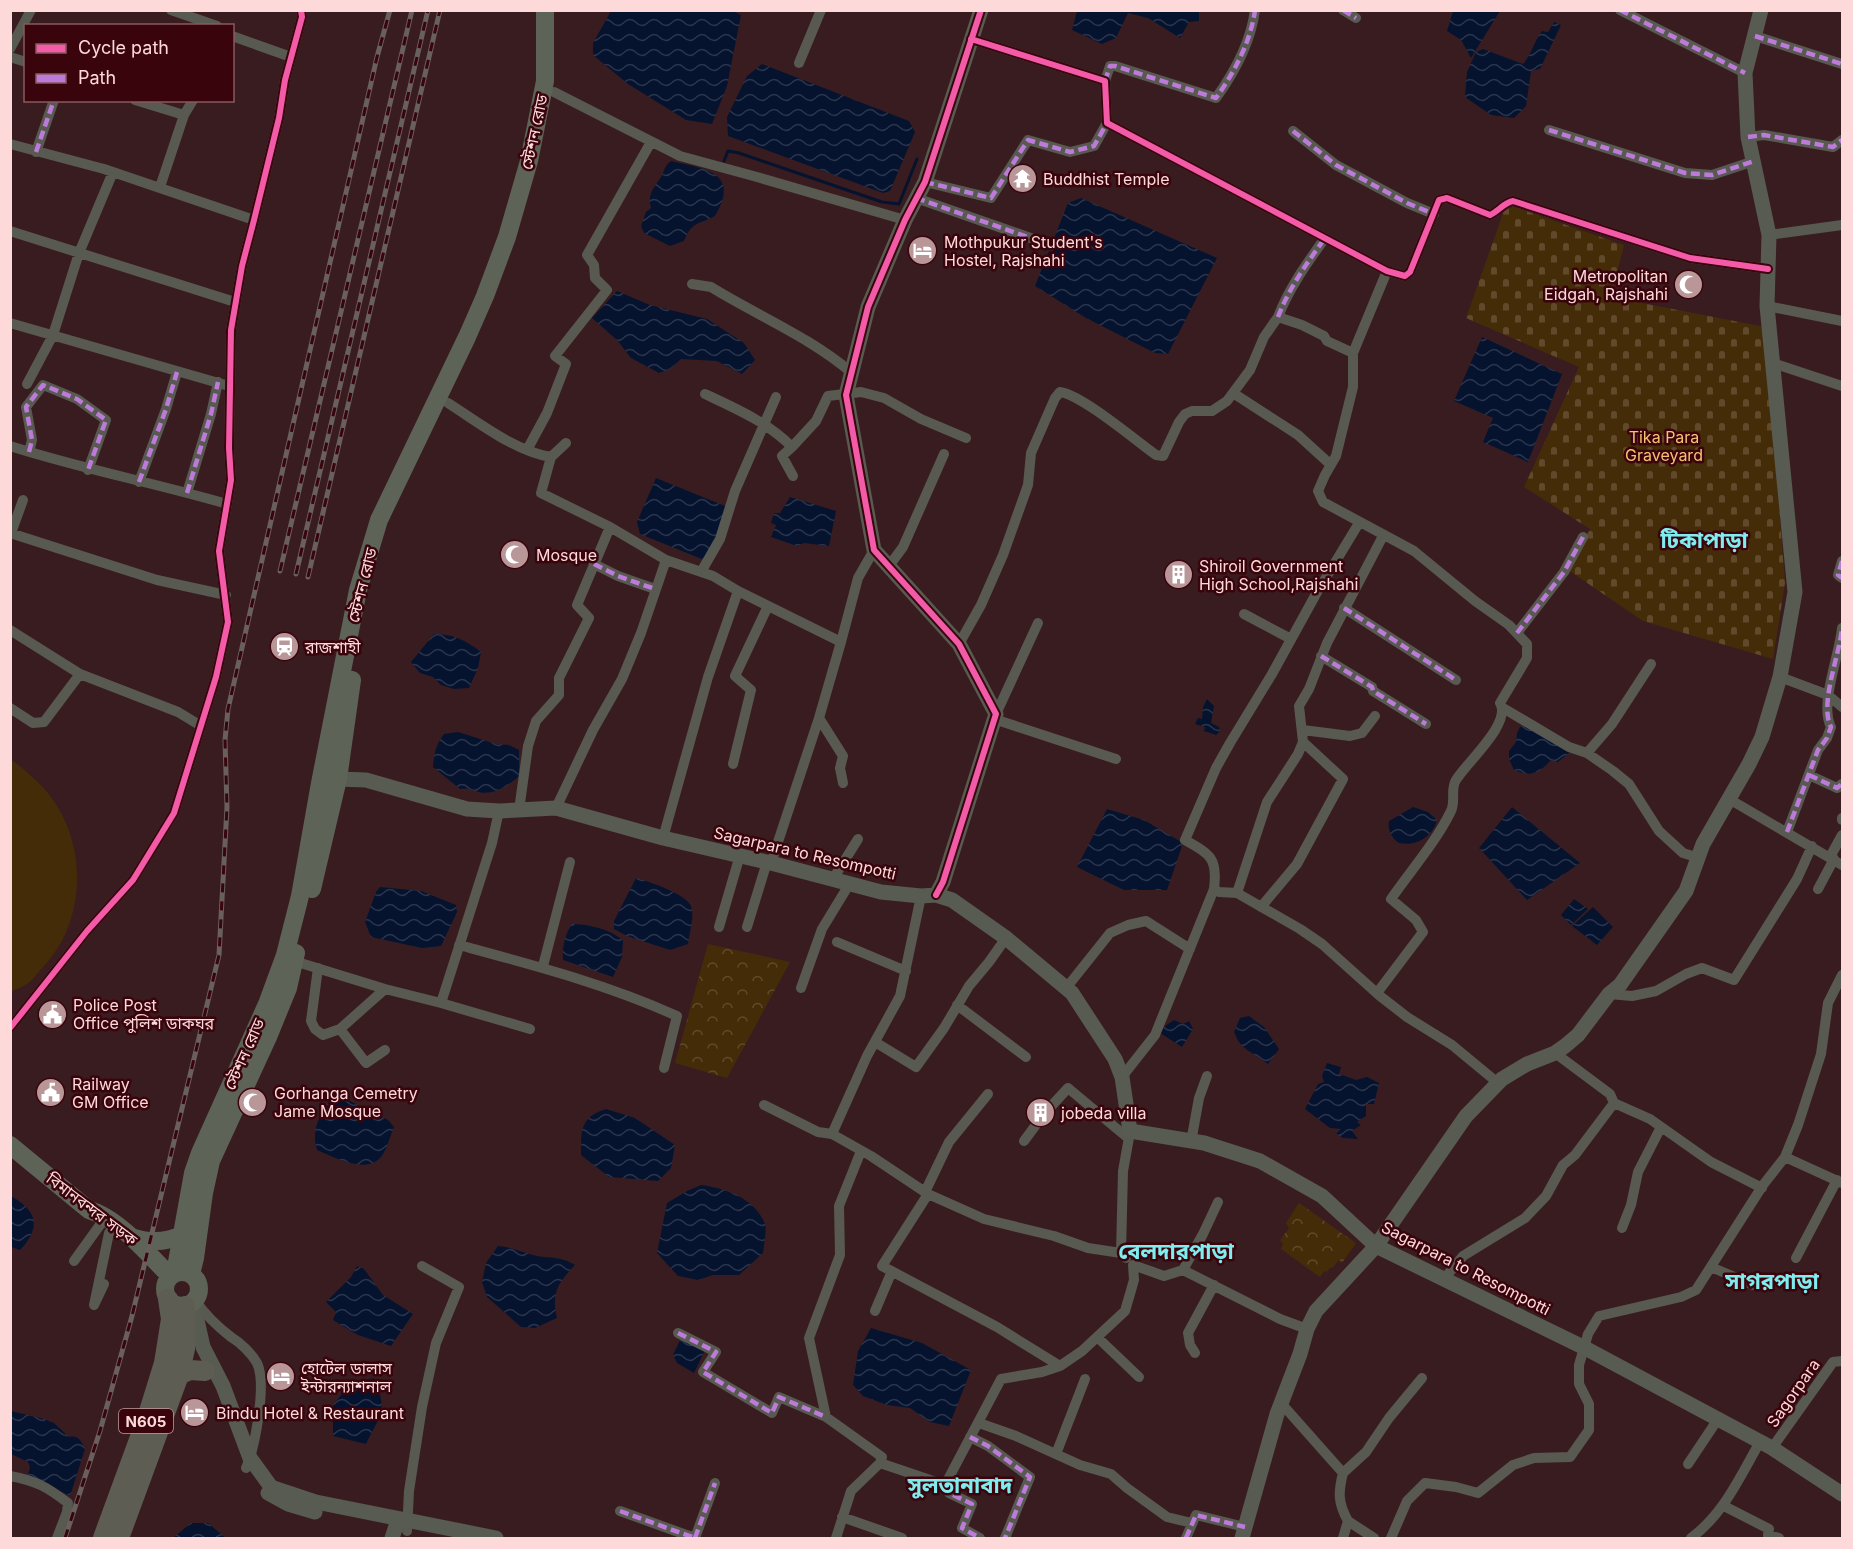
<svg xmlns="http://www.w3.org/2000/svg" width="1853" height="1549" viewBox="0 0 1853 1549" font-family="Inter,'Noto Sans Bengali',sans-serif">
<defs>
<pattern id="cemetery-stones" width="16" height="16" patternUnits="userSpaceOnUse" patternTransform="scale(1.5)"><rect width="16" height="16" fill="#452c08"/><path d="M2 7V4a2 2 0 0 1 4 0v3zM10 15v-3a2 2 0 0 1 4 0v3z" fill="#614a2b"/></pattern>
<pattern id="park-crowns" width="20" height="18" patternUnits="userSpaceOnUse" patternTransform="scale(1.5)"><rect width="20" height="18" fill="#452c08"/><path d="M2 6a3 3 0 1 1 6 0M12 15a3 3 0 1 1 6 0" fill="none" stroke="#614a2b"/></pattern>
<pattern id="water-waves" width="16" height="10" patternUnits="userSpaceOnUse" patternTransform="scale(1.5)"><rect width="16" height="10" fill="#05132f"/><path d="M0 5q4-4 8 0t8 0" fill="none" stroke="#2a354d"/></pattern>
</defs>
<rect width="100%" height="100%" fill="#391c1f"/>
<path fill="#452c08" d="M10,760C19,764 25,771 32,777C87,823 93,914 43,967C38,972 33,980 27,984C23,987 16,989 11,991Z"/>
<path fill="url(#cemetery-stones)" d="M1515,207L1624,245L1611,297L1765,327L1785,583L1773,659L1643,621L1568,570L1590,529L1524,487L1579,367L1466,318L1505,208Z"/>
<path fill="url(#park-crowns)" d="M708,944L790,962L727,1078L675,1063Z
M1299,1203L1356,1243L1342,1263L1339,1260L1332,1268H1330L1326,1272L1324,1271L1320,1277L1281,1249L1283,1244L1280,1240L1289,1228L1286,1223Z"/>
<path fill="url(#water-waves)" d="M733,11L741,15L727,86L712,124L686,120L628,84L593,55V43L611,11Z
M1197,11L1199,12V21L1189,22L1180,38L1148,18L1128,13L1116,38L1102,44L1072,30L1077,11Z
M1453,11H1500L1471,58L1461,40L1447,31Z
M1554,22L1561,25L1540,69L1531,71L1526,106L1514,118L1491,115L1465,97L1467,72L1476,52L1483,49L1523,64C1532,54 1534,41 1542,31L1548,32Z
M762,64L909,121L915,132L890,191L883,193L728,136L727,117L747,76Z
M671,161C705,169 741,172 715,216C698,225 692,221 684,241L670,246L644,233L641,226L646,212L651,208C647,194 654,188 661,177C665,170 664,166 671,161Z
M1081,198L1217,258L1168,354L1155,353L1086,318L1035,286L1068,203Z
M617,291L650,305L707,319L744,343L755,360L742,374L717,361L681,359L670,369L659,373L631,358L617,340L592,318Z
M1482,337L1562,374L1528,462L1483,442L1493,418L1454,401Z
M656,478L725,506V521L704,560L640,534L637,522Z
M790,497L836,511L829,546L804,543L797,546L771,537L776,525L771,523L774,513H780Z
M434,634C454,634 465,640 481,652L478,668L469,688L454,689L441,685L433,677L420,673L411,662Z
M1207,699L1214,706L1211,723L1219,727L1220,731L1216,735L1204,731L1205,727L1195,724L1198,718L1202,719L1203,707Z
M1526,725L1571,751L1558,762L1551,760C1539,774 1530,777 1514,770L1509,759V751L1516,742L1517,733L1520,727Z
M458,732L496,744L509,745L519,750V776C509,785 494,796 479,792C472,790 469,788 460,789L433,767C434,754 436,744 444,734Z
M1413,807L1428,812L1437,820C1433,836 1417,847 1399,843C1392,839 1387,829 1389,821Z
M1512,807L1580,863L1527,900L1479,848Z
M1107,809L1144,820L1183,843L1167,890H1124L1077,867Z
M636,878C648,881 686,894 691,906C695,916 689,934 688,944L670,950L627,936L614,929V921Z
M380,887L421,891L456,905L457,912L441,946L422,948L371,937L365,922L376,892Z
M1574,899L1588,909L1571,925L1561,915Z
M1593,907L1613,927L1597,945L1572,926Z
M572,924C589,924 609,929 623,940L622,957L613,977L563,960C562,947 565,934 572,924Z
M1249,1016L1264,1027L1279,1049L1268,1064C1252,1051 1241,1051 1234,1032L1240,1018Z
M1174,1020L1183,1024L1189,1021L1193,1029L1182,1047L1160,1033L1165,1026Z
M1327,1063L1341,1067L1339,1074L1356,1080L1367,1077L1379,1083L1374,1104H1366V1116L1357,1122L1361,1125L1352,1131L1358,1139L1343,1138L1336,1134L1341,1129L1330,1128L1305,1109L1318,1084L1324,1082L1322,1076Z
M331,1099H346L388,1120L394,1127C390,1136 388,1146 383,1154C369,1177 334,1157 317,1150C311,1130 319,1116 331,1099Z
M606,1109L635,1118L675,1145L671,1168L658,1181L609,1177L581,1155C581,1131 580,1117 606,1109Z
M701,1185C725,1188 755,1198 765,1224C767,1231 764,1244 763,1253L739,1275H713L698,1280L678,1276L657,1253L667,1203L687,1191Z
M11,1196C38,1211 41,1228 20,1250L11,1247Z
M498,1246C512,1247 523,1253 537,1256C551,1258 563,1257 575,1265C558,1283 551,1293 557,1318L535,1328L521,1327L487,1297L482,1282L486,1263Z
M357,1266L364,1269L383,1295L413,1314L391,1346L358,1335L333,1320L336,1312L326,1302L351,1277Z
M871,1328L922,1343L971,1370L949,1426L930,1422L910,1408L887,1405L863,1396L853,1385L858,1351Z
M682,1336L706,1348L694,1373L677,1363L673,1355Z
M374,1378C388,1411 381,1414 366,1444L333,1436V1405L341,1395L345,1384Z
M11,1411L44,1419L54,1423L69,1437C79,1435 81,1441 85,1449L70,1496L28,1475L30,1467L28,1462L11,1454Z
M191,1523H208L226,1538H173Z"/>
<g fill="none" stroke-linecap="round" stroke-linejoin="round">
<path stroke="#05132f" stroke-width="3" d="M724,161L728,151L739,153L882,202L899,204L917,159"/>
<path stroke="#585950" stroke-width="10" d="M171,10L217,26
M1343,10L1356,18
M1620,10L1745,73
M232,36L291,57
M1755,36L1842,64
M971,39L1105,81L1107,123L1387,271L1405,276L1410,272L1439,200L1447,198L1490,215C1499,211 1503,203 1513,201L1690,258L1768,269
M10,49L31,10
M10,57L26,62
M799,63L821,10
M1105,81L1110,66H1115L1216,98C1234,73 1251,41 1255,10
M554,92L680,156L757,177L905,220
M135,100L184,115
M1549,130L1685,173L1712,175L1754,161
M1293,131L1336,165L1407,203L1434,214
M1748,137L1764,135L1833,147L1842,140
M10,144L104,169L254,220
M36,152L54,100
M925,182L991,198L1028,140L1070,152L1094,146L1107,123
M160,187L184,115L193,100
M916,198L1042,242
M10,231L235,302
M1769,235L1842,225
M692,284L711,287C758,316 810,337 852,373
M1767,306L1842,321
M1278,317C1289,288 1307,263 1325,238
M10,323L229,386
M1773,363L1842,386
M27,384L53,335L79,253L113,172
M1233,393L1298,435L1331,465
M705,394C737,409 767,422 792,447L816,421L828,396L861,392L884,398L921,419L966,438
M448,403C478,422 516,452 551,457L566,443
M10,446C82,469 155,483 227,504
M792,447L782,456L793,476
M527,450L547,413L566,364L555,356L607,290L595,278L594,265L587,255L651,142
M29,452L32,440L26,407L43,385L77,399L106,420L88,470
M551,457L541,493L610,527L666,560L641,633L622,679L593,730L556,808
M139,482L166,409L177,372
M187,493L211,414L218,382
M1359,523L1316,594L1272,674L1230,743L1216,768L1185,840C1210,854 1218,858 1214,889L1219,892L1237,893L1300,929L1322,944L1380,996L1407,1017L1452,1045L1498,1083
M10,533L157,580L226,595
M11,533L23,500
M666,560L713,576L738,591L841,642L858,578L874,550
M1842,561L1838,575L1842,578
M594,564L618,576L655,589
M889,566L903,547L944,454
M701,572L720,539L735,491L776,397
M1344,608L1456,680
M1244,614L1291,639
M10,630L80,674
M1517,633L1564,572L1583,537
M959,644L981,605L1003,555L1028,485L1031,453L1055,398L1060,392C1082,395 1135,440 1156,455L1163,456L1179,422L1185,414L1192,411H1212L1227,401L1250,370L1264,337L1278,317L1302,325L1324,336L1327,341L1353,353
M1321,656L1372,687L1373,691L1426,724
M1780,677L1828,695L1842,707
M10,708L33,723L44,722L80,674L178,712L201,726
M1503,708L1569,747L1587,753L1613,771L1629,784L1659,831L1683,853L1699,858
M996,714L1038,623
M819,718L843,756L840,768L843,783
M994,719L1116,759
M1303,730L1350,736L1362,733L1375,716
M1587,753L1612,724L1651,664
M733,764L751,690L735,676L768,606
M1809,775L1837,788L1842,784
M1729,799L1842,865
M519,810L528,746L536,721L559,695V678L589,618L577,605L610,527
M1842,818V820
M1787,832L1818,750L1827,738L1831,727C1819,704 1840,654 1842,628
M663,838L708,677L738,591
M1830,857L1842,835
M771,863L819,718L841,642
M833,879L858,839
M1818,889L1834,859
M1237,893L1267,802L1298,754L1303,742L1299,706L1309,689L1327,643L1383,536
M921,896L900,996L867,1056L832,1134L871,1156L928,1194L984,1219L1054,1236L1088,1248L1121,1253
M1261,907L1297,864L1343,779L1303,742
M719,927L740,855
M747,927L767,862
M837,942L906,971
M459,945C533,965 606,984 677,1016L664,1068
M294,961L385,989L441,1003L492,843L499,811
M543,966L570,862
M318,968L311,1021L315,1029L323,1035L340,1029
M1067,987L1110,933L1128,925L1146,921L1190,949
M801,988L822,929L850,883
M385,989L340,1029L366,1063L385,1050
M1377,993L1423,932L1416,920L1391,899C1411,870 1436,842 1451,811C1456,801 1450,789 1456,780C1467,762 1512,723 1500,703L1527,658V644L1509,625L1475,601L1414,551L1323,502L1318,491L1325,475L1336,456L1353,387V353L1387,271
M1609,994L1632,996L1656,991L1686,974L1702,968L1734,980L1797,879L1812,846
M441,1003L530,1029
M957,1005L1026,1057
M10,1028L87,931L133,880L174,813L216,677L228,622L219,551L231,480L229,448L231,330L242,266L254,220L279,118L285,80L302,17L301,10
M875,1042L916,1067L944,1028L969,986L989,962L1006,938
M1122,1077L1155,1035L1214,889
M1614,1103L1650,1119L1711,1162L1762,1188
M764,1105L818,1132L832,1134
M1024,1141L1044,1114L1068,1088L1128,1138
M1191,1142L1199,1098L1207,1076
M861,1151L839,1206L840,1255L809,1338L826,1417L882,1457L880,1463
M1785,1157L1842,1183
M925,1192L949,1142L988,1094
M928,1194L882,1266L997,1327L1060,1366
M1622,1228L1631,1205L1638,1172L1661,1127
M1126,1258L1121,1253L1123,1171L1130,1132
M1796,1258L1837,1180
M74,1261L105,1218
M1711,1267L1753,1285
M1183,1270L1203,1234L1218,1202
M1444,1279L1463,1256L1525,1218L1546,1196L1563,1165L1575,1155L1614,1103L1610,1094L1555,1053
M104,1284L94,1305L109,1233L115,1224
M195,1300C204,1313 218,1327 231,1337C236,1340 241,1344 245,1348C249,1352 254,1358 257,1363C267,1384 255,1447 246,1468
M875,1311L892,1271
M678,1333L716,1352L703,1372L772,1413L779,1397L826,1417
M1097,1337L1139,1377
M1195,1353L1190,1345L1188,1333L1214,1285
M1281,1403L1343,1473C1338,1493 1338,1503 1348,1521L1343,1538
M979,1423L1016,1436L1080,1465L1111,1474L1127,1488L1167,1517L1192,1523
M970,1437L988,1446L1030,1477L1005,1538
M1772,1448L1833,1362L1842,1361
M1056,1454L1085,1379
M1688,1464L1718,1419
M1343,1473L1366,1452L1389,1418L1422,1378
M10,1476C37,1481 47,1487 68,1503L67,1512L57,1538
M945,1485L949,1493L972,1504L962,1528L980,1538
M1724,1506L1769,1529L1768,1535L1779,1538
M620,1511L695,1538
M842,1517L902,1538
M1348,1521L1374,1538
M407,1531L409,1491L422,1407L436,1343L459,1287L422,1266
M695,1538L715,1483
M836,1538L851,1491L880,1463L945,1485L1001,1379L1042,1372L1060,1366L1082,1351L1125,1311L1134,1280L1133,1265L1164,1276L1183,1270L1280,1319L1307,1329
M1186,1538L1196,1515L1245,1527
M1391,1538L1407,1501L1425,1483L1456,1487L1478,1493L1513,1465L1534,1458L1570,1457L1589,1430V1404L1579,1384V1365L1588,1334L1599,1316L1681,1297L1696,1290L1763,1185L1785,1157L1798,1125L1821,1054L1828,1003L1842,975
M1691,1538C1724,1514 1740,1476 1760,1442"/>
<path stroke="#585b51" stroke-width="15" d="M338,779L366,780L467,809L499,811L556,808L663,838L771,863L881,892L921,896L936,895L952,900L1006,938L1072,993L1115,1059L1122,1077L1130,1131L1204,1143L1260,1161L1322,1196L1376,1246L1585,1348L1772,1448L1842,1494
M936,895L943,882L996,714L959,644L874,550L846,395L868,307L905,220L925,182L981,10
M193,1302L203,1347L223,1386L250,1458L271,1487L316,1502L496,1538
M268,1493L288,1504L315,1512
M392,1538L398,1520
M1242,1538L1277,1414L1300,1354L1307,1329L1316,1311L1376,1246L1466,1116L1502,1079L1527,1064L1555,1053L1565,1046L1578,1035L1609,994L1620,985L1686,891L1703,844L1749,764L1762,737L1780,677L1795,592L1767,306L1769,235L1748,137L1745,73L1761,10"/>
<path stroke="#5e6357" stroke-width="18" d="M312,889L338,779L352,680
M10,1145L89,1210C118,1218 149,1255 170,1276
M131,1237C149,1243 165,1243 182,1235
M165 1289a17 17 0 1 1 34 0a17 17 0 1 1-34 0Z
M175,1273L193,1173L200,1153L267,1004L285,955L300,896L320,783L358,590L379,520L467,337L485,296L507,237L529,161L545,81V10
M191,1274L195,1258L204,1193L211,1161L268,1037L288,988L296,953"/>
<path stroke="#5e5d53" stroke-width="20" d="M179,1375L190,1370L205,1371
M103,1538L147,1418L164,1363L171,1319L168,1299
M119,1538L179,1375L185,1349V1306"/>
<defs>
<path id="rail" d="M280,571L412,10
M296,574L428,10
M308,577L440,10
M65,1538L100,1431L132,1316L219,955L227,807L225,740L228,709L377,57L390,10"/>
</defs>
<use href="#rail" stroke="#69605d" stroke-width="5"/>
<use href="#rail" stroke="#3a040d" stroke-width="3" stroke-dasharray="9" stroke-linecap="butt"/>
<path stroke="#bd7bd9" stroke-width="4.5" stroke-dasharray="9 4.5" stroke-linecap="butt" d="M1343,10L1356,18
M1620,10L1745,73
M1755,36L1842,64
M1105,81L1110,66H1115L1216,98C1234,73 1251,41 1255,10
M1549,130L1685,173L1712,175L1754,161
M1293,131L1336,165L1407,203L1434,214
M1748,137L1764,135L1833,147L1842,140
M36,152L54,100
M925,182L991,198L1028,140L1070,152L1094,146L1107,123
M916,198L1042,242
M1278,317C1289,288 1307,263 1325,238
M29,452L32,440L26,407L43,385L77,399L106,420L88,470
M139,482L166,409L177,372
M187,493L211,414L218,382
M1842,561L1838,575L1842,578
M594,564L618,576L655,589
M1344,608L1456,680
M1517,633L1564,572L1583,537
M1321,656L1372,687L1373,691L1426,724
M1809,775L1837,788L1842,784
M1787,832L1818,750L1827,738L1831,727C1819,704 1840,654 1842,628
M678,1333L716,1352L703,1372L772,1413L779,1397L826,1417
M970,1437L988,1446L1030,1477L1005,1538
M945,1485L949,1493L972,1504L962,1528L980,1538
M620,1511L695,1538
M695,1538L715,1483
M1186,1538L1196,1515L1245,1527"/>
<defs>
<path id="cycleway" d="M971,39L1105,81L1107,123L1387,271L1405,276L1410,272L1439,200L1447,198L1490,215C1499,211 1503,203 1513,201L1690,258L1768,269
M936,895L943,882L996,714L959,644L874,550L846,395L868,307L905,220L925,182L981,10
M10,1028L87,931L133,880L174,813L216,677L228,622L219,551L231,480L229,448L231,330L242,266L254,220L279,118L285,80L302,17L301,10"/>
</defs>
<use href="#cycleway" stroke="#3a040d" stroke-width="10"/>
<use href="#cycleway" stroke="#f35aa7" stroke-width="6"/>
</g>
<defs>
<symbol id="temple-disc" viewBox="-11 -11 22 22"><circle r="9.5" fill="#b99799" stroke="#3a040d"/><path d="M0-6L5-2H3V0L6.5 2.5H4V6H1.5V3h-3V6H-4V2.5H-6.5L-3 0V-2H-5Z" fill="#fff"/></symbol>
<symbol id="hotel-disc" viewBox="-11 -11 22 22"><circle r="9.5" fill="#b99799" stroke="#3a040d"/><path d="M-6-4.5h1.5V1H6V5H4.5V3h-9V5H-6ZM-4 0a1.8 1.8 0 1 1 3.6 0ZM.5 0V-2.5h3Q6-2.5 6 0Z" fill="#fff"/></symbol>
<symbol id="mosque-disc" viewBox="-11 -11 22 22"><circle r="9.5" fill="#b99799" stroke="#3a040d"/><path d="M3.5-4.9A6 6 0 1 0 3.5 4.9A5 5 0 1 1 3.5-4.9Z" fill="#fff"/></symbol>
<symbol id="building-disc" viewBox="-11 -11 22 22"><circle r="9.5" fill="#b99799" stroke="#3a040d"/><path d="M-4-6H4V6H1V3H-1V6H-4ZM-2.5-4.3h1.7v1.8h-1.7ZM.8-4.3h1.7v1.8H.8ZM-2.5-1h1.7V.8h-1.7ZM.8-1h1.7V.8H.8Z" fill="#fff"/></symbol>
<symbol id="station-disc" viewBox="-11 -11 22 22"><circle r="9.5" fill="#b99799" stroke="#3a040d"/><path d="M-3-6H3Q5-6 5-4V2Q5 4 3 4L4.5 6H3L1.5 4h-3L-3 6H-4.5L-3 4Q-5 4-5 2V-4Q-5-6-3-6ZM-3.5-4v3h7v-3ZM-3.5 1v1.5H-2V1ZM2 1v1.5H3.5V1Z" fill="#fff"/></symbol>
<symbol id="civic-disc" viewBox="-11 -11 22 22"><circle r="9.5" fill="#b99799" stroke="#3a040d"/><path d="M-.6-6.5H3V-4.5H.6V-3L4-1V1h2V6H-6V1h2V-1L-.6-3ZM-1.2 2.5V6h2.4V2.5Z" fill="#fff"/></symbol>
</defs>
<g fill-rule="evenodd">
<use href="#temple-disc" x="1006" y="162" width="33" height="33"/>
<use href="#hotel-disc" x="906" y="234" width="33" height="33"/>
<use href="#mosque-disc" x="1672" y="268" width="33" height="33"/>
<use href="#mosque-disc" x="498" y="538" width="33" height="33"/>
<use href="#building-disc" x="1162" y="558" width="33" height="33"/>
<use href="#station-disc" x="268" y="630" width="33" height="33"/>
<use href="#civic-disc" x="36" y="998" width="33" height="33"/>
<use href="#civic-disc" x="34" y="1076" width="33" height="33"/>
<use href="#mosque-disc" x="236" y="1086" width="33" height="33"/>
<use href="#building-disc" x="1024" y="1096" width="33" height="33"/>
<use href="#hotel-disc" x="264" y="1360" width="33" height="33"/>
<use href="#hotel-disc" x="178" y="1396" width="33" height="33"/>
</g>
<g text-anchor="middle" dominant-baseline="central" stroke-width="5" stroke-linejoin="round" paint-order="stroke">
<rect fill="#3a040d" stroke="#c3999c" stroke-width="1.5" x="119" y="1409" width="54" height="24" rx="4.5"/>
<g font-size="15" font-weight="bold" fill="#fed9da">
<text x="146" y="1421">N605</text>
</g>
<g font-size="16" fill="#fed9da" stroke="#3a040d">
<text transform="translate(534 132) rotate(-78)">স্টেশন রোড</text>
<text transform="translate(362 585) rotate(-76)">স্টেশন রোড</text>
<text transform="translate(805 853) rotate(13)">Sagarpara to Resompotti</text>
<text transform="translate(244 1054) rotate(-66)">স্টেশন রোড</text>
<text transform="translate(92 1209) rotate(37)">বিমানবন্দর সড়ক</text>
<text transform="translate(1466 1268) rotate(27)">Sagarpara to Resompotti</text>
<text transform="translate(1793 1393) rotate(-55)">Sagorpara</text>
</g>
<g font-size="16" fill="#fed9da" stroke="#3a040d" text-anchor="start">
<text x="1043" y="179">Buddhist Temple</text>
<text x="944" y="242">Mothpukur Student's<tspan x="944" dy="18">Hostel, Rajshahi</tspan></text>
<text x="1668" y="276" text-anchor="end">Metropolitan<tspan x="1668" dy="18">Eidgah, Rajshahi</tspan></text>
<text x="536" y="555">Mosque</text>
<text x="1199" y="566">Shiroil Government<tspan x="1199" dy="18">High School,Rajshahi</tspan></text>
<text x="305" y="647">রাজশাহী</text>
<text x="73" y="1005">Police Post<tspan x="73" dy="18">Office পুলিশ ডাকঘর</tspan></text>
<text x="72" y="1084">Railway<tspan x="72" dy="18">GM Office</tspan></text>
<text x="274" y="1093">Gorhanga Cemetry<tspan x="274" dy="18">Jame Mosque</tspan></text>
<text x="1061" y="1113">jobeda villa</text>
<text x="301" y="1368">হোটেল ডালাস<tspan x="301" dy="18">ইন্টারন্যাশনাল</tspan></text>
<text x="216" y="1413">Bindu Hotel &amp; Restaurant</text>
</g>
<g font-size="16" fill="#f6c271" stroke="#3a040d">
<text x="1664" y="437">Tika Para<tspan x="1664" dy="18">Graveyard</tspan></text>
</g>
<g font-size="22" font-weight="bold" fill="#80ecee" stroke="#3a040d">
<text x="1704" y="540">টিকাপাড়া</text>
<text x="1176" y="1251">বেলদারপাড়া</text>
<text x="1772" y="1281">সাগরপাড়া</text>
<text x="960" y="1485">সুলতানাবাদ</text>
</g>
</g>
<rect width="1853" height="1549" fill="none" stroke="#fed9da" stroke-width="24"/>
<rect x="24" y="24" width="210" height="78" fill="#3a040d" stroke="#88595f" stroke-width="1.5"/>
<rect x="36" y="44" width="30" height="9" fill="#f35aa7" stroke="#88595f" stroke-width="1.5"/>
<text x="78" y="54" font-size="18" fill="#fed9da">Cycle path</text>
<rect x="36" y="74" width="30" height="9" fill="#bd7bd9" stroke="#88595f" stroke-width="1.5"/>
<text x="78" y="84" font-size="18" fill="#fed9da">Path</text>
</svg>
